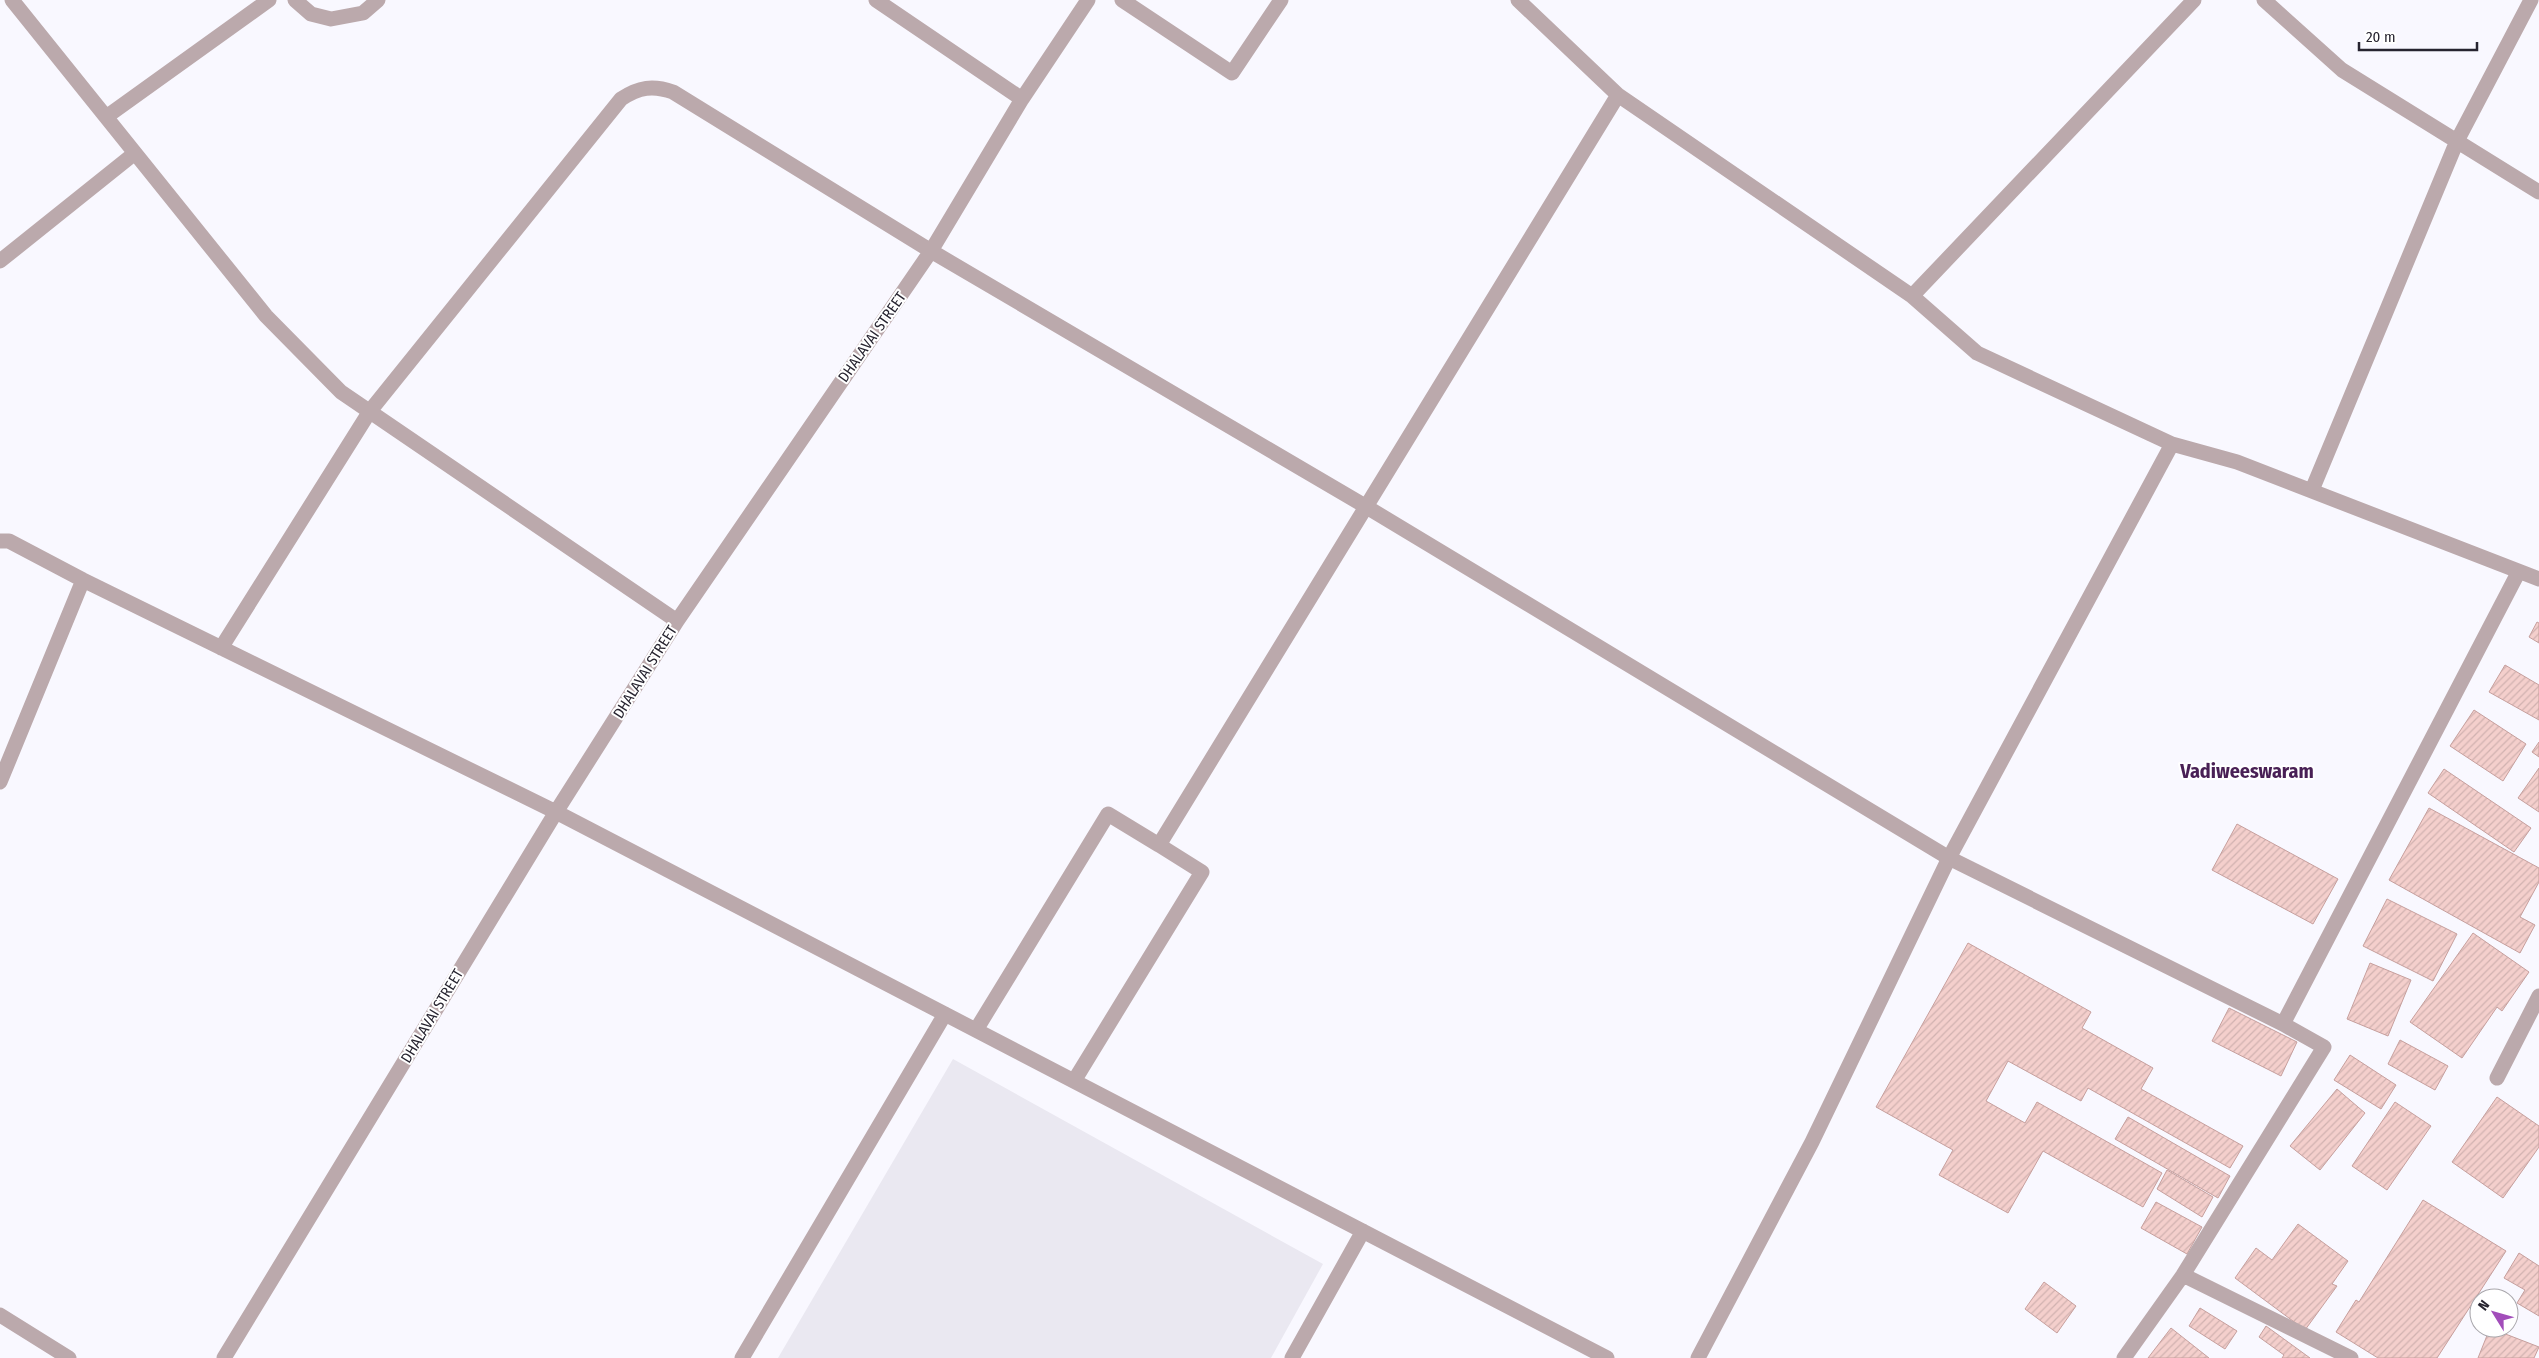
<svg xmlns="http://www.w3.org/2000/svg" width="2539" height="1358" viewBox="0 0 2539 1358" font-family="'Fira Sans Condensed',sans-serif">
<defs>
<pattern id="building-hatch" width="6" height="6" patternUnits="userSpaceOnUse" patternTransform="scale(1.25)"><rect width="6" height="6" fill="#f4cfcc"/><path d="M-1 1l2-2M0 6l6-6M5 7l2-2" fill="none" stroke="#d1b2b0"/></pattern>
</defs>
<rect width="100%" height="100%" fill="#f9f8ff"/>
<path fill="#eae8f1" d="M953,1059L1323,1264L1271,1358H778Z"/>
<path fill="url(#building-hatch)" stroke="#c69f9d" d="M2537,622L2539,623V643L2529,637Z
M2505,665L2539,685V720L2489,692Z
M2474,710L2526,744L2503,781L2450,746Z
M2539,742V757L2532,752Z
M2539,768V812L2518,798Z
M2444,769L2531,828L2514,852L2428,793Z
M2429,808L2539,868V882L2520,917L2535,925L2520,953L2389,880Z
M2237,824L2338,879L2313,924L2212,870Z
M2387,899L2457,934L2433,981L2363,946Z
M2473,933L2529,972L2502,1011L2497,1007L2462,1058L2410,1022Z
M1968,943L2091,1012L2082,1028L2153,1068L2141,1089L2243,1146L2230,1168L2088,1088L2081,1101L2008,1061L1986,1101L2025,1123L2037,1102L2162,1173L2143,1207L2043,1151L2008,1213L1939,1175L1953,1150L1876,1107Z
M2370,963L2411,980L2388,1036L2347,1019Z
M2229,1008L2297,1042L2281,1076L2212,1041Z
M2400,1040L2448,1066L2435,1090L2388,1064Z
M2350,1055L2396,1085L2381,1109L2334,1080Z
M2337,1089L2365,1113L2320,1170L2290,1146Z
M2497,1097L2539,1126V1147L2503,1198L2452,1162Z
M2395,1102L2431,1126L2387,1190L2352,1166Z
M2128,1117L2230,1176L2218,1198L2115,1139Z
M2167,1170L2213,1197L2202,1217L2157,1189Z
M2423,1200L2506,1251L2437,1358H2378L2336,1332L2356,1300L2359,1302Z
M2156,1202L2202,1227L2187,1254L2141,1228Z
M2298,1224L2348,1261L2332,1284L2337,1286L2305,1330L2235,1278L2256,1248L2272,1260Z
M2519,1253L2539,1266V1316L2517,1303L2525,1290L2504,1278Z
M2044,1282L2076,1306L2057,1333L2025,1309Z
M2200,1308L2237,1331L2225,1349L2189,1326Z
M2266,1326L2310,1358H2282L2284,1355L2259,1337Z
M2171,1328L2209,1358H2148Z
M2490,1328L2539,1347L2534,1358H2478Z"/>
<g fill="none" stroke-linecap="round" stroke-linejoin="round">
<path stroke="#bba9ac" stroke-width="15" d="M12,0L266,316L341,392L677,621
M295,0L311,14L331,19L363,13L378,0
M876,0L1022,99
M1122,0L1232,73L1281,0
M1518,0L1618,95L1912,296L1977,353L2172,444L2237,462L2539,579
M2264,0L2342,70L2539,192
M106,117L269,0
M0,261L135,153
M1912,296L2194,0
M2312,490L2457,141L2531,0
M0,541H9L83,580L556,812L1607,1358
M221,648L370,411L621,99C639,87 653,85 673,92L931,251L1365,506L1949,858L2283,1024L2324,1047L2183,1275L2351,1358
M0,782L83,580
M2283,1024L2518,573
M976,1030L1108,814L1159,845L1618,95
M2497,1078L2539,996
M1074,1081L1202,872L1159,845
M0,1315L69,1358
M224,1358L556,812L677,621L931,251L1022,99L1088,0
M742,1358L945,1014
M1292,1358L1363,1231
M1698,1358L1812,1142L1949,858L2172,444
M2124,1358L2183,1275"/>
</g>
<g text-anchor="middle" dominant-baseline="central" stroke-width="4" stroke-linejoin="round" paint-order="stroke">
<g font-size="15" fill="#272430" stroke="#fff">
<text transform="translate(872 337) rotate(-55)">DHALAVAI STREET</text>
<text transform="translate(645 672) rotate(-58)">DHALAVAI STREET</text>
<text transform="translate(432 1016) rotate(-59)">DHALAVAI STREET</text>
</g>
<g font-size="20" font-weight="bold" fill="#492055" stroke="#fff">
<text x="2247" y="771">Vadiweeswaram</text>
</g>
</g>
<g transform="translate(2494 1313) rotate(307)"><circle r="24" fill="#ffffff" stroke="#a9a7ac"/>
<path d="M0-4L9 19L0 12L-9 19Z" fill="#a24dba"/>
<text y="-8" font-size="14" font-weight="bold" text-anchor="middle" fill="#272430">N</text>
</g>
<path d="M2359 42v8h118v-8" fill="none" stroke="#272430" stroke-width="2.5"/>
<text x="2366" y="42" font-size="15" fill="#272430" stroke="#ffffff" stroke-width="4" paint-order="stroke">20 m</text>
</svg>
